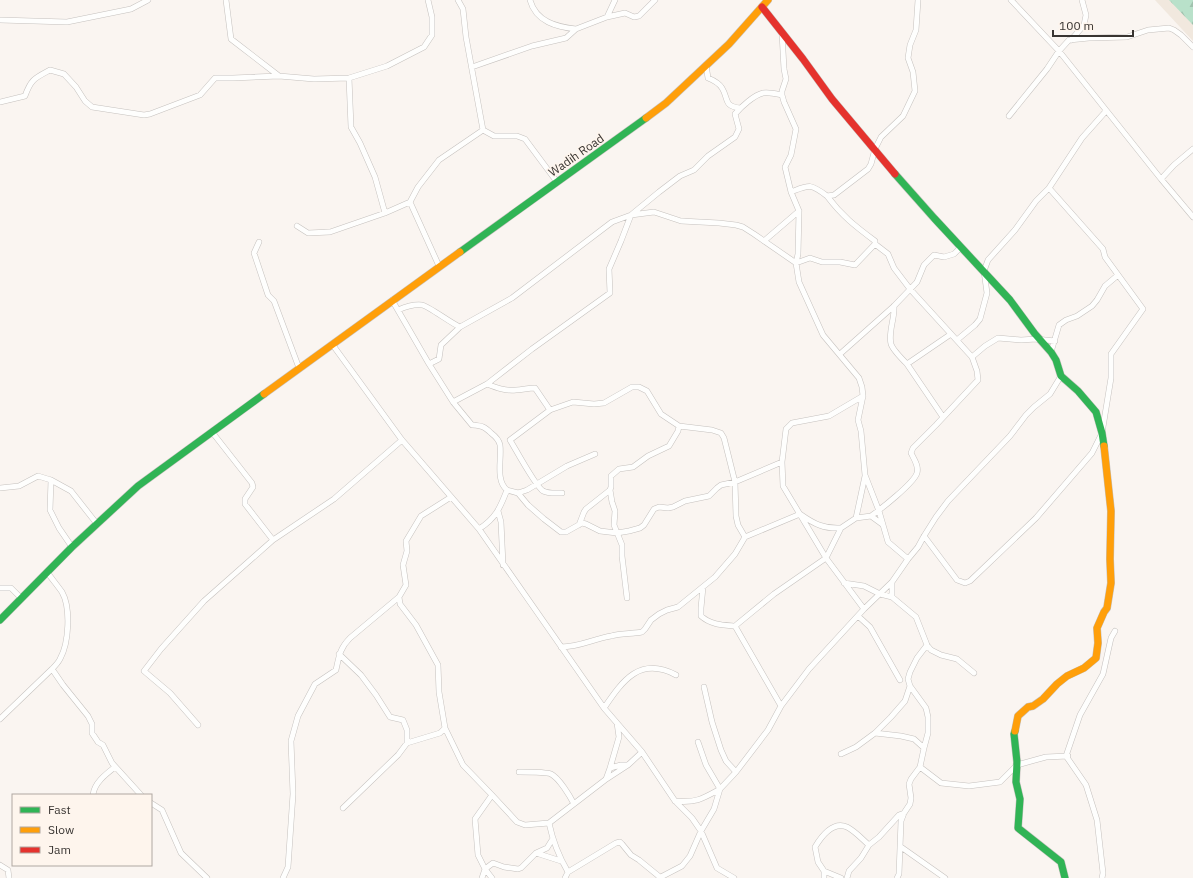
<svg xmlns="http://www.w3.org/2000/svg" width="1193" height="878" viewBox="0 0 1193 878" font-family="'IBM Plex Sans',sans-serif">
<defs>
<pattern id="forest-firs" width="22" height="20" patternUnits="userSpaceOnUse"><rect width="22" height="20" fill="#b9e1ca"/><path d="M5 1l3.5 6h-7zM16 11l3.5 6h-7z" fill="#a0c2ae"/></pattern>
</defs>
<rect width="100%" height="100%" fill="#faf5f1"/>
<path fill="#f1e8de" d="M1155,0H1193V41Z"/>
<path fill="url(#forest-firs)" d="M1169,0H1193V25Z"/>
<g fill="none" stroke-linecap="round" stroke-linejoin="round">
<defs>
<path id="street" d="M226,0L231,39L279,76
M458,0L463,9L466,37L483,130L494,136H517L525,139L557,182
M530,0C536,22 557,27 576,29
M1011,0L1059,51L1161,179L1193,217
M607,17L625,13L634,17L639,16L655,0
M0,20L67,22L131,9L148,0
M782,33L784,69L786,79L782,91V95L784,102L796,129L791,155L785,167L791,192L799,211L798,254L796,263L799,282L823,335L859,378L862,387L863,396L858,420L861,431L865,475L879,511L888,542L908,559
M1071,40L1084,25L1086,15L1082,0
M706,65L708,78C713,80 719,83 722,88C729,99 723,106 740,108
M472,67L532,46L566,38L576,29L607,17L615,0
M349,78L351,127L360,143L375,177L385,213L410,202L418,187L439,160L483,130
M0,102L25,96C31,79 35,78 50,70L64,74L76,87L85,101L92,107L144,115L150,114L200,95L215,78H233L279,76L314,79L349,78L387,66L424,47L432,35V17L428,0
M1009,116L1047,69L1059,51L1069,40L1089,38L1127,37L1148,30L1169,28L1174,30L1181,35L1193,47
M1161,179L1174,165L1193,149
M791,192C809,185 810,183 827,196L834,195L868,169L871,164L875,149L881,137L903,116L915,91L913,72L908,58L910,45L916,30L918,0
M827,196C842,216 855,226 875,241V244L888,254L894,268L910,289L972,357L977,371L978,380L936,425L913,448L911,453C914,459 919,466 917,473C914,483 881,509 871,516
M410,202L439,266
M297,226L308,233L330,232L385,213
M764,241L799,211
M259,242L254,253L268,295L274,301L299,368
M392,300L429,364L453,402L472,425C482,426 484,426 491,433C495,436 499,440 500,445C502,459 495,480 507,490C500,508 496,518 479,529
M894,306C895,318 888,332 891,344C893,350 903,360 907,364L951,334
M398,310C405,307 414,304 422,305C427,305 452,324 460,327
M957,340L975,325L980,319L987,293L984,271L988,260L1015,230L1036,201L1049,188L1082,138L1106,111
M332,344L402,440L479,529L604,708L642,752L675,801L692,818L701,831L717,868L734,878
M1051,352L1059,325L1066,320L1077,316L1092,306L1097,300L1105,286L1118,275
M840,354L894,306L917,282L924,265L934,255L944,257L954,254L961,247
M972,357L985,346L998,338L1021,340L1036,339L1055,341
M429,364L439,359L441,345L460,327L512,298L612,222L631,215L654,212L681,221L719,223L736,225L743,227L754,234L796,263L810,258L822,262H840L855,265L875,244
M907,364L943,417
M487,384C497,388 505,391 516,390C522,390 528,388 535,388L550,410
M863,396L829,416L792,423L786,429L782,462L783,486L826,558L864,609
M453,402L487,384L532,349L610,293L609,269L621,241L631,215L659,192L680,176L694,170L708,156L735,137L739,129L735,114C741,107 754,95 763,93C769,92 777,94 782,95
M212,432L252,483L253,487L245,499V504L273,540
M51,480L71,491L97,524
M0,488L19,486L38,476L51,480L50,510L59,528L72,547
M507,490L518,493L527,490L567,466L595,454
M610,490L612,502L615,511L614,525L622,545V556L627,598
M518,493L528,505L544,519L561,532H566L582,523L586,524L600,531L617,533L629,531L640,528L644,525L654,509L659,507L668,508L673,507L685,501L709,496L717,488L721,485L735,482L782,462
M451,497L421,516L406,541L407,551L403,565L406,585L399,597L400,604L416,625L438,665L439,692L445,728L463,765L492,795L517,822L525,825L549,823L605,780L628,765L642,752
M498,511L501,522L503,565
M856,518L871,516L882,524
M579,525L584,512L586,509L610,490L611,487V476L619,469L633,467L648,456L669,446L678,431L679,426
M924,536L957,580L965,583L970,581L1036,518L1092,453L1102,433L1111,378V354L1143,309L1105,257L1103,249L1049,188
M745,537L800,514C814,524 824,529 841,528
M47,572C52,579 57,585 62,592C71,608 69,643 60,659C58,663 55,666 52,669L63,685L88,716L92,724V733L98,742L103,745L112,763L141,795
M892,582V597L916,617L927,645L931,650L941,655L957,659L974,673
M844,583L864,586L880,594L892,597
M703,587L701,608V616C711,625 723,625 735,626L774,594L826,558L841,528L856,518L865,476
M0,588H11L22,599
M858,616L870,627L900,680
M735,626L781,706
M561,647C580,647 593,639 611,636C621,633 632,634 642,632L645,629L651,620L659,614L667,610L678,607L715,577L735,554L745,537L738,525L736,516L735,482L724,438L721,433L712,430L679,426L661,414L647,391L639,387H632L604,403L594,404L573,402L550,410L510,440C516,450 536,487 543,491C549,494 556,493 562,493
M339,654L361,675L376,695L390,717L403,720L407,730V743
M704,687L712,722L721,750L726,761L736,772
M604,708C623,680 640,656 676,675
M0,719L52,669
M198,725L170,693L144,671L161,649L204,601L273,540L334,499L402,440
M875,733L901,736L914,739L924,748
M841,754L856,747L875,733L891,717L905,701L910,686
M920,767L941,783L969,786L1000,782L1017,765L1046,757L1068,756
M610,768L621,765H627
M519,772C525,772 547,772 551,774C559,778 570,796 574,804
M606,779L610,768L619,737L617,723
M93,795C94,783 106,774 115,767
M675,801C696,803 702,799 720,789L706,765L698,742
M151,803L162,810L181,853L207,878
M343,808L398,755L407,743L440,733L445,728
M549,823C553,842 558,855 568,872L616,843L620,842L622,844L631,855L639,860L661,878
M901,847L945,878
M536,853L561,861
M0,865L8,870L9,878
M824,871L841,878
M283,878L288,867L293,794L291,741L298,716L315,684L336,670C339,656 340,648 350,638L399,597
M482,878L485,869L493,863L504,867L518,869L521,868L536,853L547,848L552,840
M492,878L485,869L478,855L475,819L492,795
M565,878L568,872
M659,878L682,866L690,856L701,831L714,809L720,789L736,772L768,730L781,706L809,669L864,609L892,582L908,559L918,547L924,536L936,517L948,501L1010,436L1026,415L1034,407L1050,394L1061,376
M824,878V871L818,862L815,847C821,837 833,821 847,827C855,831 862,839 869,845
M847,878L849,871L861,858L869,845L879,837L899,815L904,813
M897,878L899,874L901,821L904,813L910,804L911,798L909,784L911,779L920,767L924,748L928,733V717L926,708L910,686L908,679L910,672L917,658L927,645
M1102,878L1103,873L1097,820L1086,785L1066,756L1080,715L1103,674L1111,638L1115,631"/>
<path id="fast" d="M895,174L934,218L1010,300L1035,334L1051,352L1056,360L1061,376L1078,391L1096,412L1102,433L1104,446
M460,252L646,118
M0,620L72,547L138,486L264,394
M1015,731L1014,734L1017,762L1016,782L1020,799L1018,828L1061,862L1065,878"/>
<path id="slow" d="M646,118L666,103L729,44L768,0
M264,394L460,252
M1015,731L1018,716L1028,707L1033,706L1043,699L1057,684L1067,676L1084,668L1096,658L1098,643L1097,628L1104,612L1107,608L1111,583L1110,559L1111,511L1104,446"/>
<path id="jam" d="M762,7L803,59L832,99L895,174"/>
</defs>
<use href="#street" stroke="#c5c1be" stroke-width="6"/>
<use href="#fast" stroke="#c5c1be" stroke-width="8"/>
<use href="#slow" stroke="#c5c1be" stroke-width="8"/>
<use href="#jam" stroke="#c5c1be" stroke-width="8"/>
<use href="#street" stroke="#fefefd" stroke-width="5"/>
<use href="#fast" stroke="#30b455" stroke-width="7"/>
<use href="#slow" stroke="#ff9f0a" stroke-width="7"/>
<use href="#jam" stroke="#e5322d" stroke-width="7"/>
</g>
<g text-anchor="middle" dominant-baseline="central" stroke-width="3" stroke-linejoin="round" paint-order="stroke">
<g font-size="12" fill="#383431" stroke="#fef5ed">
<text transform="translate(576 155) rotate(-35)">Wadih Road</text>
</g>
</g>
<rect x="12" y="794" width="140" height="72" fill="#fef5ed" stroke="#afa8a2"/>
<rect x="20" y="807" width="20" height="6" fill="#30b455" stroke="#afa8a2"/>
<text x="48" y="814" font-size="12" fill="#383431">Fast</text>
<rect x="20" y="827" width="20" height="6" fill="#ff9f0a" stroke="#afa8a2"/>
<text x="48" y="834" font-size="12" fill="#383431">Slow</text>
<rect x="20" y="847" width="20" height="6" fill="#e5322d" stroke="#afa8a2"/>
<text x="48" y="854" font-size="12" fill="#383431">Jam</text>
<path d="M1053 30v6h80v-6" fill="none" stroke="#383431" stroke-width="2"/>
<text x="1059" y="30" font-size="12" fill="#383431" stroke="#fef5ed" stroke-width="3" paint-order="stroke">100 m</text>
</svg>
